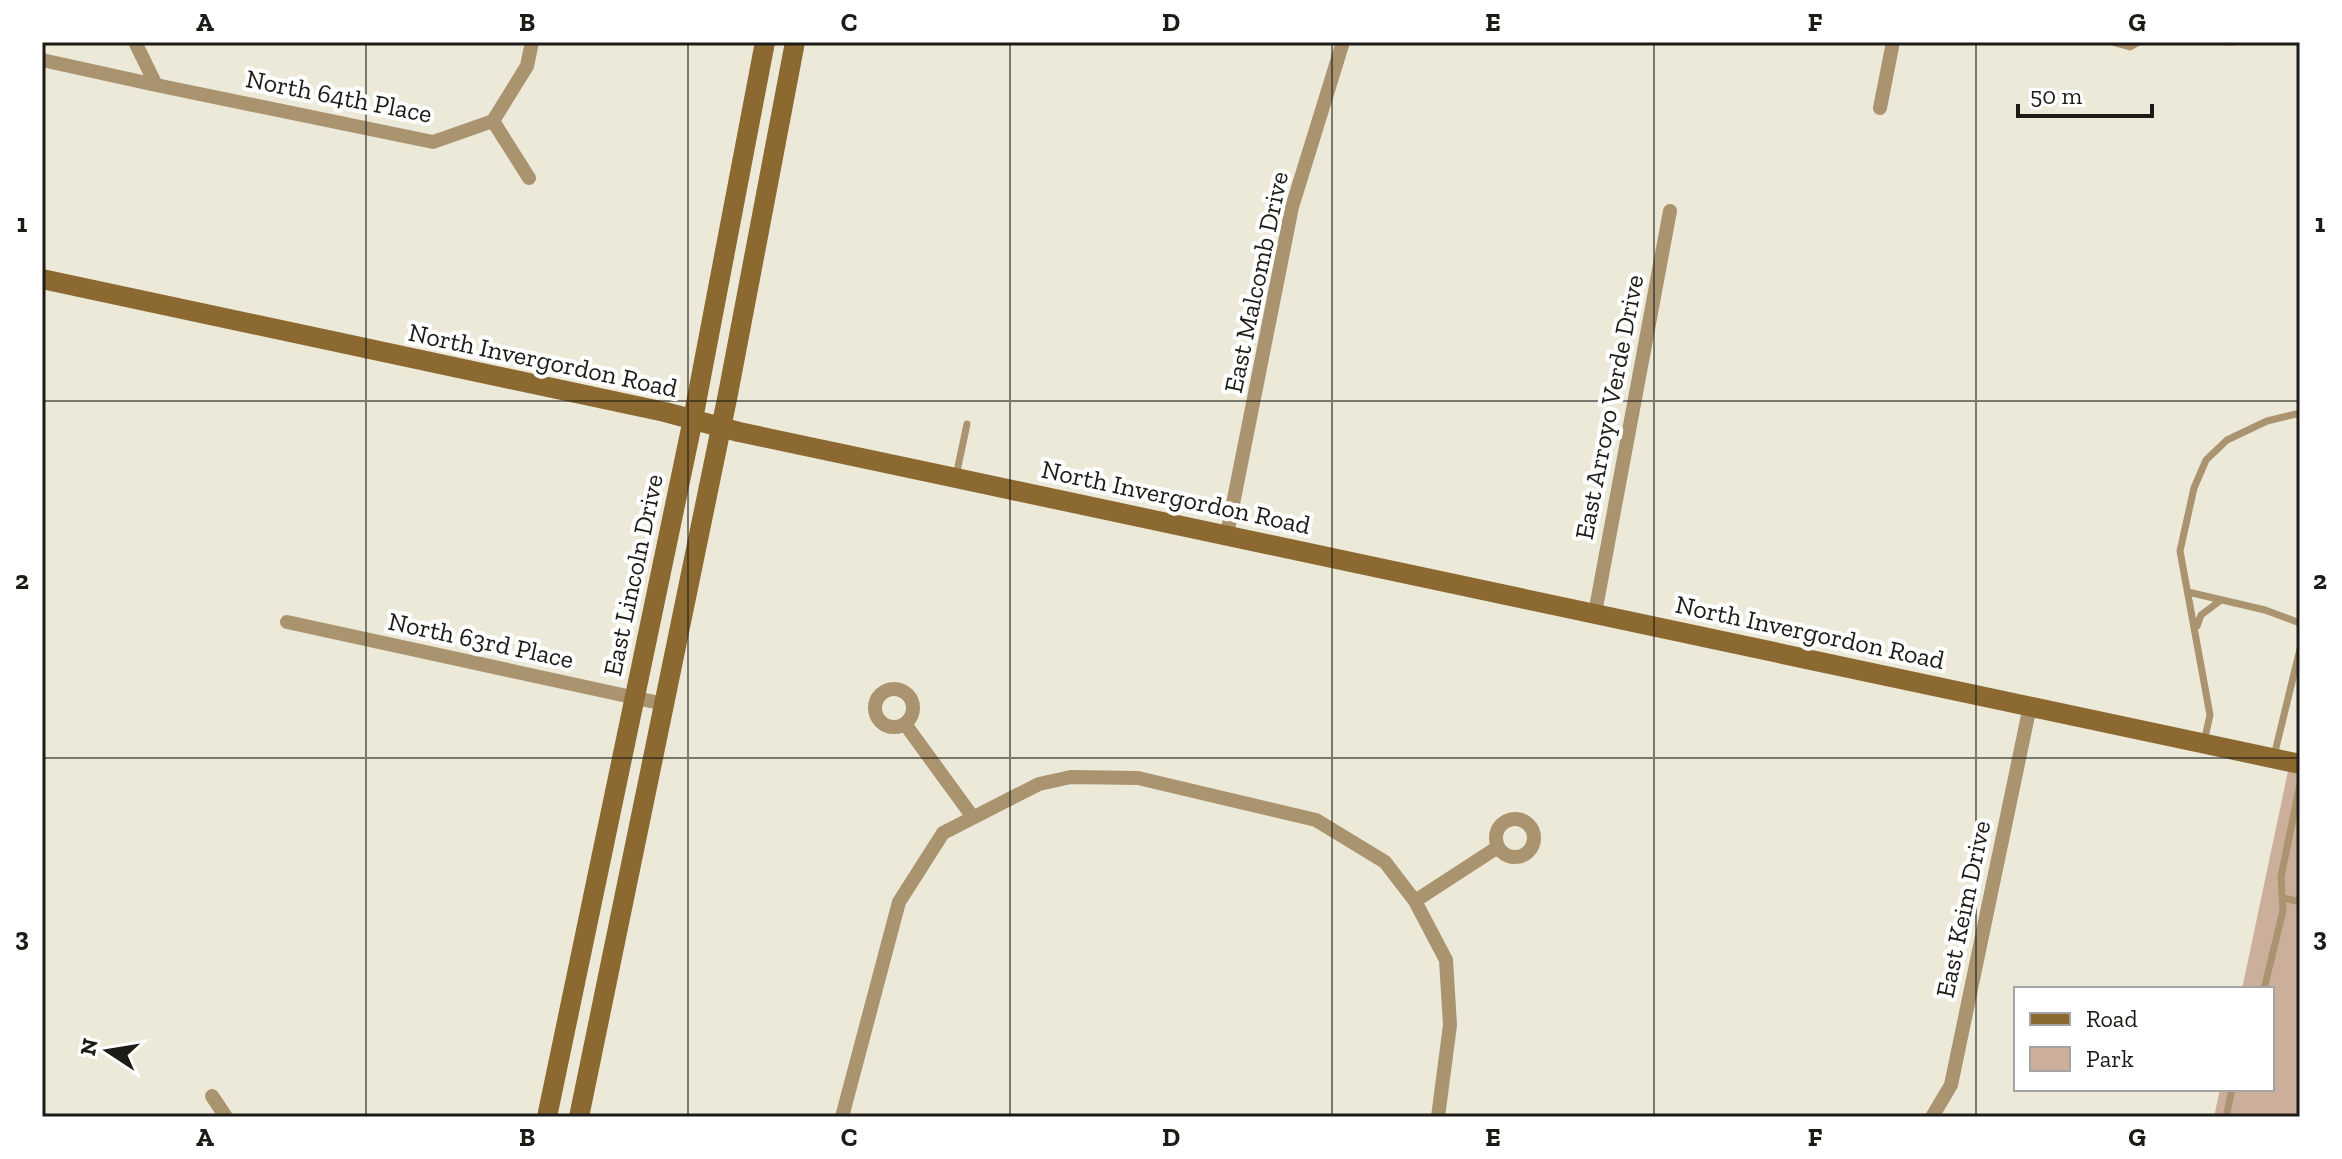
<svg xmlns="http://www.w3.org/2000/svg" width="2342" height="1159" viewBox="0 0 2342 1159" font-family="'Zilla Slab',serif">
<rect width="100%" height="100%" fill="#ece9d9"/>
<path fill="#cbaf9a" d="M2288,771L2300,774V1117H2214L2220,1089H2272V989H2242Z"/>
<g fill="none" stroke-linecap="round" stroke-linejoin="round">
<path stroke="#aa936f" stroke-width="7" d="M2112,42L2130,47L2139,42
M2226,42H2233
M956,476L967,424
M2188,592L2265,610L2300,623
M2197,626L2201,615L2221,600
M2204,742L2210,715L2180,551L2194,488L2206,460L2227,440L2267,421L2300,413
M2274,756L2300,649
M2283,898L2300,902
M2264,989L2283,911L2281,877L2300,784
M2226,1117L2232,1089"/>
<path stroke="#aa936f" stroke-width="14" d="M135,42L156,85L433,142L493,121
M42,60L156,85
M1880,108L1893,42
M493,121L527,66L532,42
M493,121L529,178
M1227,534L1292,207L1343,42
M1595,613L1670,211
M287,622L664,704
M875 708a19 19 0 1 1 38 0a19 19 0 1 1-38 0Z
M905,724L972,816
M1496 838a19 19 0 1 1 38 0a19 19 0 1 1-38 0Z
M1415,901L1498,847
M212,1096L226,1117
M842,1117L899,902L943,833L1039,784L1071,777L1138,778L1316,820L1385,862L1415,901L1446,960L1450,1025L1438,1117
M1932,1117L1951,1085L2030,706"/>
<path stroke="#8b6930" stroke-width="20" d="M42,279L665,412L739,432L956,478L2300,764
M547,1117L693,419L765,42
M579,1117L728,394L795,42"/>
</g>
<path fill="none" stroke="#1c1b16" stroke-width="2" stroke-opacity="0.55" d="M366,42V1117M688,42V1117M1010,42V1117M1332,42V1117M1654,42V1117M1976,42V1117M42,401H2300M42,758H2300"/>
<g text-anchor="middle" dominant-baseline="central" stroke-width="8" stroke-linejoin="round" paint-order="stroke">
<g font-size="26" fill="#1c1b16" stroke="#fff">
<text transform="translate(339 96) rotate(11)">North 64th Place</text>
<text transform="translate(1256 282) rotate(-78)">East Malcomb Drive</text>
<text transform="translate(543 360) rotate(12)">North Invergordon Road</text>
<text transform="translate(1609 407) rotate(-79)">East Arroyo Verde Drive</text>
<text transform="translate(1176 497) rotate(12)">North Invergordon Road</text>
<text transform="translate(633 575) rotate(-78)">East Lincoln Drive</text>
<text transform="translate(1810 632) rotate(12)">North Invergordon Road</text>
<text transform="translate(481 640) rotate(12)">North 63rd Place</text>
<text transform="translate(1963 909) rotate(-78)">East Keim Drive</text>
</g>
</g>
<rect width="2342" height="1159" fill="none" stroke="#ffffff" stroke-width="88"/>
<rect x="2014" y="987" width="260" height="104" fill="#ffffff" stroke="#a4a4a2" stroke-width="2"/>
<rect x="2030" y="1013" width="40" height="12" fill="#8b6930" stroke="#a4a4a2" stroke-width="2"/>
<text x="2086" y="1027" font-size="24" fill="#1c1b16">Road</text>
<rect x="2030" y="1047" width="40" height="24" fill="#cbaf9a" stroke="#a4a4a2" stroke-width="2"/>
<text x="2086" y="1067" font-size="24" fill="#1c1b16">Park</text>
<g transform="translate(108 1051) rotate(282)" stroke="#ffffff" stroke-width="6" paint-order="stroke">
<path d="M0-6L14 30L0 20L-14 30Z" fill="#1c1b16"/>
<text y="-12" font-size="22" font-weight="bold" text-anchor="middle" fill="#1c1b16">N</text>
</g>
<path d="M2018 104v12h134v-12" fill="none" stroke="#1c1b16" stroke-width="4"/>
<text x="2030" y="104" font-size="24" fill="#1c1b16" stroke="#ffffff" stroke-width="6" paint-order="stroke">50 m</text>
<rect x="44" y="44" width="2254" height="1071" fill="none" stroke="#1c1b16" stroke-width="3"/>
<g font-size="26" text-anchor="middle" font-weight="bold" fill="#1c1b16">
<text x="205" y="31">A</text>
<text x="527" y="31">B</text>
<text x="849" y="31">C</text>
<text x="1171" y="31">D</text>
<text x="1493" y="31">E</text>
<text x="1815" y="31">F</text>
<text x="2137" y="31">G</text>
<text x="22" y="232">1</text>
<text x="2320" y="232">1</text>
<text x="22" y="589">2</text>
<text x="2320" y="589">2</text>
<text x="22" y="946">3</text>
<text x="2320" y="946">3</text>
<text x="205" y="1146">A</text>
<text x="527" y="1146">B</text>
<text x="849" y="1146">C</text>
<text x="1171" y="1146">D</text>
<text x="1493" y="1146">E</text>
<text x="1815" y="1146">F</text>
<text x="2137" y="1146">G</text>
</g>
</svg>
